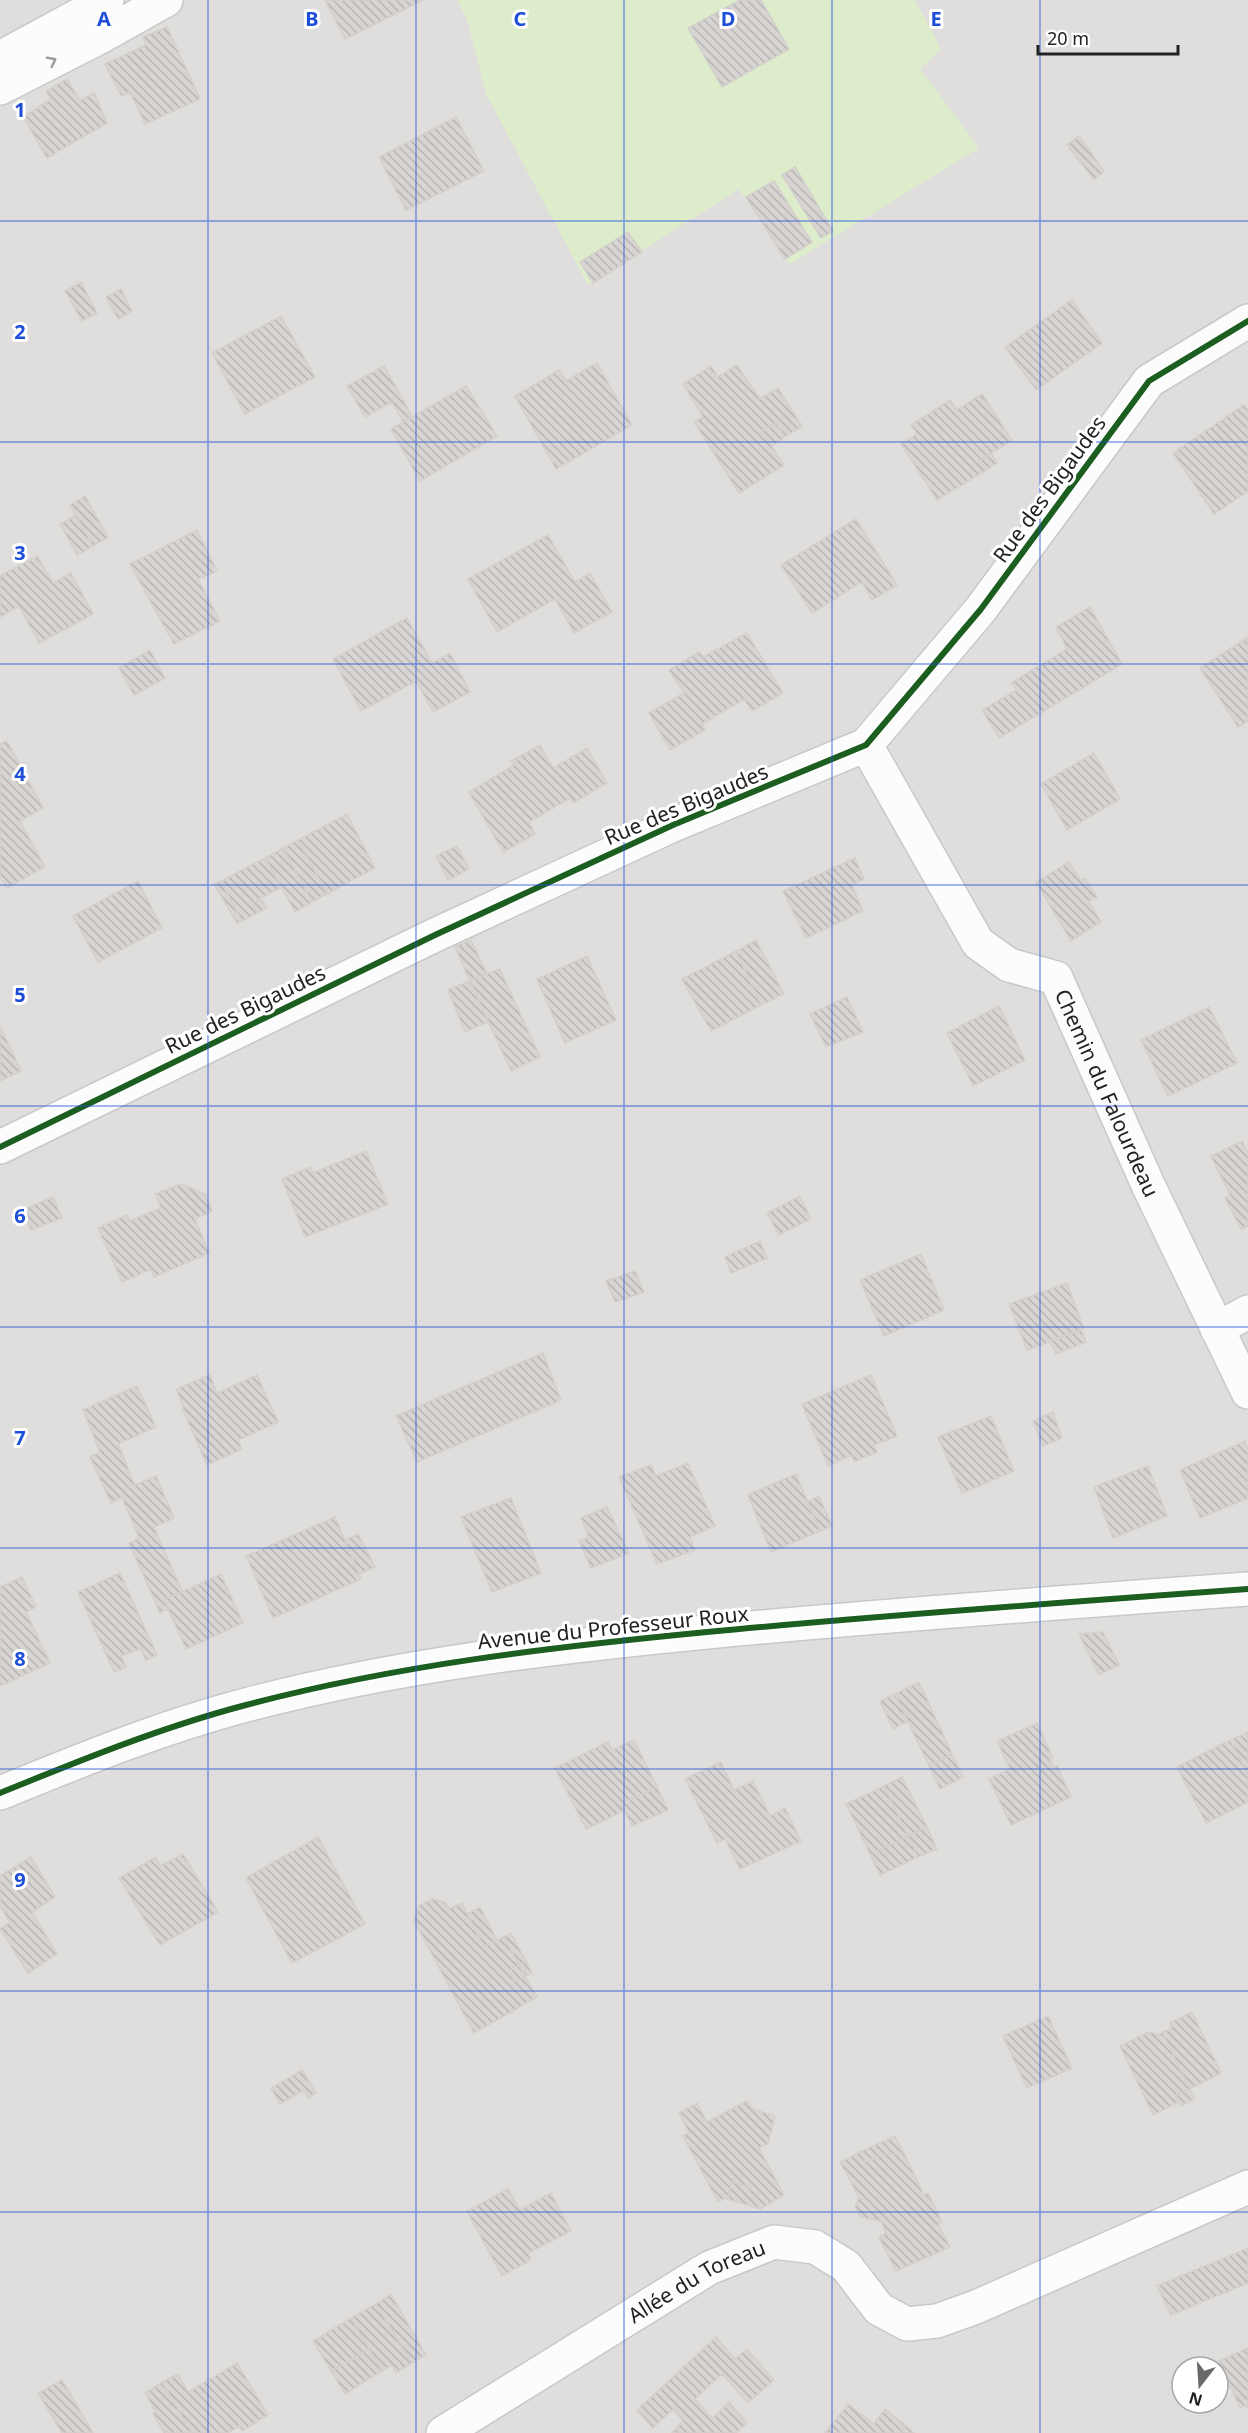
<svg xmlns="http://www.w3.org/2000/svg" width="1248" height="2433" viewBox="0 0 1248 2433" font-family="'Noto Sans',sans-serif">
<defs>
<pattern id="building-back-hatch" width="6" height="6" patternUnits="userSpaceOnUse" patternTransform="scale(1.5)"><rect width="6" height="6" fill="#d7d4d2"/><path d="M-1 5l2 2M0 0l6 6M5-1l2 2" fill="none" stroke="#b8b6b4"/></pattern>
</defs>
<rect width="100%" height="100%" fill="#f0eeeb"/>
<path fill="#dfdedc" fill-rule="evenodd" d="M0,0H1248V2433H0ZM1182,2367H1218V2403H1182Z"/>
<path fill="#ddeccb" d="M458,0H915L941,49L920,69L979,148L790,264L739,189L588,285L486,94L468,23Z"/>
<path fill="url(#building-back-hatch)" stroke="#d3d0cc" stroke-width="1.5" d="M325,0H423L345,39Z
M740,0H761L789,49L722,87L688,28Z
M167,27L200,99L145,124L130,92L121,96L105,64L146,45L143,37Z
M67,79L80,101L94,92L107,123L47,158L23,117L51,99L46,91Z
M456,117L484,171L406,210L379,157Z
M1079,136L1104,171L1094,180L1067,145Z
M795,167L833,231L821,238L782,175Z
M774,181L812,242L785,259L746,197Z
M628,232L642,252L593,283L580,262Z
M81,282L97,313L82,321L65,291Z
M121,289L132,311L118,319L106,297Z
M1072,300L1102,343L1036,390L1005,347Z
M281,316L315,377L245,414L212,353Z
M597,363L632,425L556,469L515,396L559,370L566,381Z
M737,365L760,399L778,388L802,426L785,437L776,423L762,431L784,465L739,493L694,422L703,417L683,384L711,366L718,377Z
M384,366L412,416L403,422L392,402L365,417L347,386Z
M466,386L497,436L420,481L391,429Z
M982,394L1012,440L979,461L985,471L937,500L901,444L917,434L911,425L950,400L957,410Z
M1244,405L1248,410V491L1214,514L1173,453Z
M776,423L785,437L772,446L762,431Z
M991,453L997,463L985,471L979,461Z
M85,496L108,537L93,546L70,505Z
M76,515L93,546L77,555L60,524Z
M856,519L897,585L872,600L862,582L812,613L781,565Z
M197,530L217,571L198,579L220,621L174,644L130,564Z
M548,535L575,582L590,573L612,612L574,633L555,599L497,632L468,579Z
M37,556L53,583L71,573L93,614L39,643L19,606L0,617V576Z
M1090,607L1122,664L999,738L982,710L1017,690L1011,683L1067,649L1056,627Z
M407,618L432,663L450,653L470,692L433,712L416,681L361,711L333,659Z
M747,633L783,693L752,711L744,699L702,724L705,730L670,750L649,713L684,693L669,670L699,652L703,657Z
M1248,637V721L1238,727L1200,668Z
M150,650L165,678L134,695L119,668Z
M7,741L43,808L20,821L45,867L7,888L0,876V744Z
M540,745L553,768L587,748L607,783L573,803L570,798L529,822L535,834L503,852L469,792L514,765L511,761Z
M1094,753L1120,799L1067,830L1041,784Z
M347,814L375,868L327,894L298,840Z
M298,840L327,894L312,902L283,848Z
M457,846L469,869L448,880L436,856Z
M283,848L312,902L295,912L265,858Z
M265,858L282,887L252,903L257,913L242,921L221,881Z
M855,858L864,879L852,885L863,911L806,938L783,891Z
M1069,862L1081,881L1085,878L1097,897L1089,901L1101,922L1071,941L1036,882Z
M138,881L162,928L98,962L73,916Z
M221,881L242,921L237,923L214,884Z
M261,899L267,908L257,913L252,903Z
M471,940L487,974L470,981L455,947Z
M756,940L784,994L761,1005L736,951Z
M736,951L761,1005L711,1031L682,979Z
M587,956L616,1020L565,1043L537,979Z
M500,969L540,1057L511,1071L470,981Z
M470,981L488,1022L465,1032L448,990Z
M847,997L863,1032L826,1047L810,1014Z
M999,1006L1025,1060L973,1086L947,1033Z
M1209,1007L1237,1063L1168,1096L1141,1040Z
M0,1026L21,1071L0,1081Z
M1242,1141L1248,1153V1226L1241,1229L1225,1198L1230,1195L1211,1156Z
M366,1151L388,1204L305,1237L282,1179L310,1167L313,1173Z
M181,1184L205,1194L212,1211L195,1219L209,1253L154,1277L151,1269L122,1282L98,1228L127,1215L130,1221L161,1208L155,1194Z
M800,1196L811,1219L779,1235L767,1213Z
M53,1197L62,1218L31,1230L22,1210Z
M760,1241L767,1258L731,1273L725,1257Z
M921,1254L944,1310L884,1336L860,1280Z
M635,1271L644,1292L615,1302L606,1281Z
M1067,1283L1084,1329L1027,1350L1009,1304Z
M1081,1329L1086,1342L1056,1354L1050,1341Z
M543,1353L561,1400L417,1462L396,1416Z
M210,1375L217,1393L257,1375L278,1422L238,1440L242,1449L207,1465L182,1408H184L176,1389Z
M871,1375L897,1436L874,1445L877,1452L854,1462L852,1455L828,1466L802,1404Z
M137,1386L156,1427L118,1444L135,1485L156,1476L174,1518L154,1527L182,1591L164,1600L169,1609L160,1613L129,1543L139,1538L122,1497L111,1503L90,1457L100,1452L83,1410Z
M1053,1412L1062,1438L1043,1446L1033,1421Z
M991,1416L1014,1471L962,1493L938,1437Z
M1245,1441L1248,1449V1498L1200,1518L1180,1470Z
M688,1463L715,1526L690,1537L695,1550L657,1564L619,1477L651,1465L656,1476Z
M1148,1466L1167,1516L1113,1538L1094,1487Z
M796,1474L820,1531L771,1552L748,1495Z
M819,1496L832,1526L820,1531L807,1502Z
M511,1498L541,1573L492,1592L461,1517Z
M607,1507L629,1553L591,1568L579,1541L589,1537L581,1518Z
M335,1517L361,1579L273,1618L246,1556Z
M358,1534L375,1567L359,1574L345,1540Z
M120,1573L157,1655L146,1660L140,1649L121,1656L126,1667L114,1672L78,1592Z
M221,1574L243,1623L186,1649L164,1600Z
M22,1577L36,1607L26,1612L50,1663L0,1686V1587Z
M1103,1632L1119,1665L1099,1675L1079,1634Z
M919,1682L952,1754L929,1766L895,1694Z
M895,1694L908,1721L893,1729L880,1701Z
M1037,1723L1053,1758L1050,1760L1054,1767L1057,1766L1071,1797L1011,1825L989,1779L1010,1769L997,1741Z
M1248,1732V1774L1230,1740Z
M634,1740L657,1787L621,1804L624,1811L586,1829L555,1768L608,1742L612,1750Z
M1230,1740L1248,1774V1802L1206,1823L1177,1767Z
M952,1754L963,1777L940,1789L929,1766Z
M721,1762L734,1790L753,1781L770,1816L785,1808L801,1841L740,1869L725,1839L717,1843L685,1779Z
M902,1777L927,1827L908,1836L884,1786Z
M884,1786L908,1836L870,1854L846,1804Z
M657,1787L668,1810L632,1826L621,1804Z
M927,1827L937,1849L918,1857L908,1836Z
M908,1836L918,1857L880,1875L870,1854Z
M318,1837L365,1924L292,1963L246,1878Z
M183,1854L218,1912L160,1945L119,1878L156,1857L160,1866Z
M31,1857L55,1897L32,1912L57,1954L28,1973L0,1929L10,1922L0,1906V1876Z
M432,1899L445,1902L449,1909L462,1903L484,1947L504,1937L519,1965L509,1971L514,1982L525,1976L537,1997L474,2033L414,1921L419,1906Z
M480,1907L497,1940L484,1947L467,1914Z
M511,1933L526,1961L519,1965L504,1937Z
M526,1961L532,1973L525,1976L519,1965Z
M519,1965L525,1976L514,1982L509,1971Z
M1192,2012L1221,2073L1190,2089L1162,2032L1172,2029L1170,2023Z
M1048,2016L1072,2068L1027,2088L1003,2036Z
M1149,2032L1159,2035L1162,2032L1190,2089L1176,2095L1179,2102L1153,2115L1120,2046Z
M302,2070L316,2093L308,2098L304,2090L280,2104L271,2088Z
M1190,2089L1195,2099L1181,2106L1176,2095Z
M747,2101L752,2109L775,2116L768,2144L759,2148L784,2195L760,2209L747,2186L732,2182L728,2196L718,2202L683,2136L689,2133L679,2113L697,2103L707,2122Z
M895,2136L904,2153L880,2155L866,2162L860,2152Z
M860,2152L866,2162L880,2155L904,2153L924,2195L928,2193L942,2222L938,2224L950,2247L896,2271L879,2237L886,2233L881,2221L861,2217L855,2206L859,2197L840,2162Z
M732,2182L747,2186L760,2209L724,2198L728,2196Z
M508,2189L520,2210L551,2193L571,2231L528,2253L531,2260L502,2276L467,2211Z
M1248,2248V2283L1171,2315L1157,2286Z
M391,2294L426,2355L412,2363L376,2304Z
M376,2304L412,2363L396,2373L392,2365L382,2371L351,2318Z
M351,2318L369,2349L331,2371L313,2341Z
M716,2337L735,2359L747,2349L774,2380L748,2403L722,2374L695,2399L712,2419L729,2402L747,2423L736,2433H672L683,2421L673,2409L653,2428L637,2410Z
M1248,2348V2409L1246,2405L1240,2408L1219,2361Z
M369,2349L382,2371L345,2394L331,2371Z
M237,2363L268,2415L242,2431L239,2426L228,2433H192L162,2382L178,2374L188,2392Z
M62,2380L93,2433H62L38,2393Z
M162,2382L192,2433H164L153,2413L156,2412L145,2393Z
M848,2404L874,2424L885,2409L905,2425L899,2433H825Z
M905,2425L914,2433H899Z"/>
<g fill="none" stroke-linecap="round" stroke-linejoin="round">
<defs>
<g id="minor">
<path id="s1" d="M866,745L978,943L1009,965L1056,978L1149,1187L1248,1392"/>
<path d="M0,1147L435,935L673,825L866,745L981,609L1149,381L1248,321"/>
<path d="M1217,1329L1248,1312"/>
<path d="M0,1793C81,1760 162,1727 246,1705C397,1665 552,1647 707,1632C887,1615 1067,1602 1248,1589"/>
<path id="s2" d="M443,2433L709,2268L774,2242L815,2247L846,2266L879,2309L907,2324L937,2321L976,2307L1248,2187"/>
</g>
<path id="tertiary" d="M0,58L107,0
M0,88L98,38L166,0"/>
</defs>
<use href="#minor" stroke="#c9c8c7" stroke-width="36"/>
<use href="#tertiary" stroke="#c9c8c7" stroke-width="36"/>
<use href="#minor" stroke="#fdfcfc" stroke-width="33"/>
<use href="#tertiary" stroke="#fdfcfc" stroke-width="33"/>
<defs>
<path id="cycleway" d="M0,1147L435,935L673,825L866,745L981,609L1149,381L1248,321
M0,1793C81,1760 162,1727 246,1705C397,1665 552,1647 707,1632C887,1615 1067,1602 1248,1589"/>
</defs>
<use href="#cycleway" stroke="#fff" stroke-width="10"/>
<use href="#cycleway" stroke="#1b5e20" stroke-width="6"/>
</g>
<defs><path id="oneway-chevron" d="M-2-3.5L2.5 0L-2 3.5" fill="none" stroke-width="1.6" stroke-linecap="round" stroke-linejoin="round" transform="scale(1.5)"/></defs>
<use stroke="#9a9a9a" href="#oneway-chevron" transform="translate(52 61) rotate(-27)"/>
<path fill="none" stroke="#1d4ed8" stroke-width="1.5" stroke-opacity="0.55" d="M208,0V2433M416,0V2433M624,0V2433M832,0V2433M1040,0V2433M0,221H1248M0,442H1248M0,664H1248M0,885H1248M0,1106H1248M0,1327H1248M0,1548H1248M0,1769H1248M0,1991H1248M0,2212H1248"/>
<g text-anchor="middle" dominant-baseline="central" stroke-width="6" stroke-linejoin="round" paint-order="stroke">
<g font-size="21" fill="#222" stroke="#fff">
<text transform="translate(1049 489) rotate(-54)">Rue des Bigaudes</text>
<text transform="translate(686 804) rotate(-23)">Rue des Bigaudes</text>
<text transform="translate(245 1009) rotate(-26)">Rue des Bigaudes</text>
<text stroke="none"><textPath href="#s1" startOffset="440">Chemin du Falourdeau</textPath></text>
<text transform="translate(613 1627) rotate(-6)">Avenue du Professeur Roux</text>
<text stroke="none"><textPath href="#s2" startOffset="296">Allée du Toreau</textPath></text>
</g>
</g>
<g font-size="20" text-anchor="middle" font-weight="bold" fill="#1d4ed8" stroke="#fff" stroke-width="6" stroke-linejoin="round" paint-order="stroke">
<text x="104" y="26">A</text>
<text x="312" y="26">B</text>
<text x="520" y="26">C</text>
<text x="728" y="26">D</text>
<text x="936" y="26">E</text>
<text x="20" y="117">1</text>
<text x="20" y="339">2</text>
<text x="20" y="560">3</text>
<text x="20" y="781">4</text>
<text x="20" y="1002">5</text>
<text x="20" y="1223">6</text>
<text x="20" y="1445">7</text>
<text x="20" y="1666">8</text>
<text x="20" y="1887">9</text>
</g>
<g transform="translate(1200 2385) rotate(197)"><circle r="28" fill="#ffffff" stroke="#a7a7a7" stroke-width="1.5"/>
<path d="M0-4.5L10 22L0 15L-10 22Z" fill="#6a6968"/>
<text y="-9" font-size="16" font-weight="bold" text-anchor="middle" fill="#222222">N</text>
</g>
<path d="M1038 45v9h140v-9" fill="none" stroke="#222222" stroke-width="3"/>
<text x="1047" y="45" font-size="18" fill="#222222" stroke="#ffffff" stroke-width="4.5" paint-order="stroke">20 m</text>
</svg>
